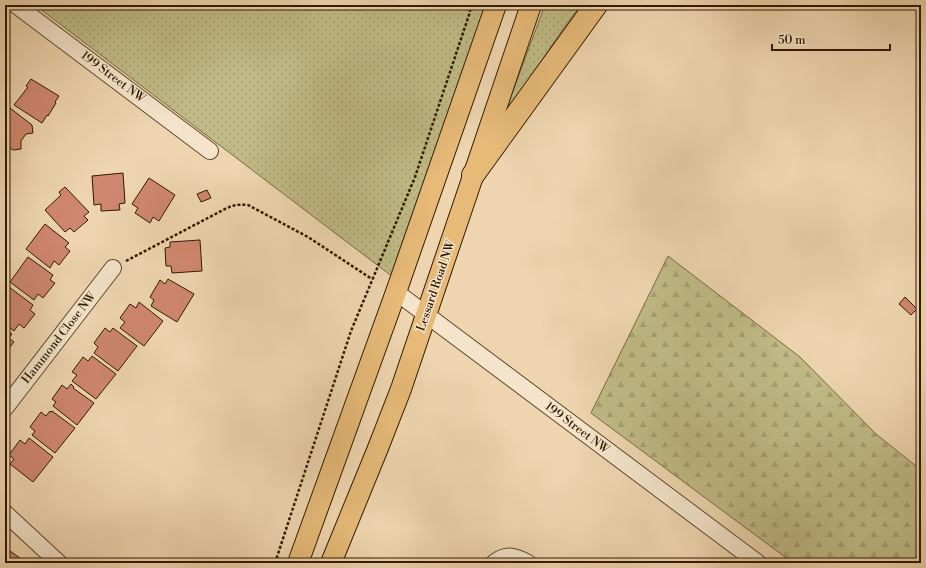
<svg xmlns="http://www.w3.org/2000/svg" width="926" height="568" viewBox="0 0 926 568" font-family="'Libre Bodoni',serif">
<defs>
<pattern id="grass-dots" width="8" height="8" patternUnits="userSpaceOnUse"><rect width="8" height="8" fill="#c0bb86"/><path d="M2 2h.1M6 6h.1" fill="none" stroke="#a5a072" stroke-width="1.8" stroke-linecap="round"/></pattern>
<pattern id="forest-firs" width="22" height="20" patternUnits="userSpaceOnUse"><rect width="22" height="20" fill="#c0bb86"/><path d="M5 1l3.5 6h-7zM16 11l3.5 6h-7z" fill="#a5a072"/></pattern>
</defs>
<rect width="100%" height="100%" fill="#eed5af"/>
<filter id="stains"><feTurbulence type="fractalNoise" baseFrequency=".005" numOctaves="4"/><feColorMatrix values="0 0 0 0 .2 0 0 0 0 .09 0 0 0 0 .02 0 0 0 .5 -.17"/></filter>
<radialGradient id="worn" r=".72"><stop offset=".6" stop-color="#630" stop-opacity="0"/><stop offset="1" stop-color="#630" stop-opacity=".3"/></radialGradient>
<path fill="url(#grass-dots)" stroke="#786b43" d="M35,5H486L393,277Z
M545,5H581L563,29L512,105L508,104Z"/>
<path fill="url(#forest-firs)" stroke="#786b43" d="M668,256L800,357L876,434L921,470V563H793L591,413Z"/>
<path fill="#cf876f" stroke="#301b00" d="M31,79L59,96L55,102L56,103L48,116L47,115L42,123L14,105L28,87L26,86Z
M6,105L32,125L33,133L26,134L21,141V149L13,150L5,144Z
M123,173L125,203L119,204L120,210L101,211V204L94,205L92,176Z
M149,178L175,195L159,221L153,217L150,223L135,213L138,208L132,204Z
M65,187L89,212L84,216L88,220L74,232L70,228L65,232L45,210L61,195L59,192Z
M207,190L211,198L201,202L197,194Z
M45,224L69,243L65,247L70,251L59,265L54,261L50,268L26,249Z
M200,240L202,271L172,273L171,266H166L165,248L170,247V242Z
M28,257L53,275L50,280L55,283L43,298L38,294L34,300L10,282Z
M168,279L194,294L177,322L151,306L154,300L150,297L160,280L165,284Z
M9,287L33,305L30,310L35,314L24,328L19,324L14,331L5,324V292Z
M905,297L917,309L911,315L899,304Z
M139,302L163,321L144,346L120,328L125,322L120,318L130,304L136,308Z
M105,328L110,332L113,328L137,346L118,371L94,353L98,347L94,343Z
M5,329L12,334L9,338L14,342L5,353Z
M92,356L116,374L96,399L72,381L77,375L72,372L83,357L88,361Z
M71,384L74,387L73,388L94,403L77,425L53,406L56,402L52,399L62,385L67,389Z
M50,411L51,412L52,411L75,428L55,453L32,435L35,431L30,427L41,412L46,416Z
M29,438L53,457L33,482L10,464L14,459L9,455L20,440L25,444Z
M7,549L20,558L16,563H5V552Z"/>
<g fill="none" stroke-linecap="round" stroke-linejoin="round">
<defs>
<path id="minor" d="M16,5L210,151
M396,292L758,563
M5,408L113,268
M5,513L59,563
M494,563C506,553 516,556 528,563"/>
<path id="major" d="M298,563L396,292L496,5
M331,563L378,448L401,389L531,5"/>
<path id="highway" d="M473,175L596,5"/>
</defs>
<use href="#minor" stroke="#604a2c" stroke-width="18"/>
<use href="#major" stroke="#301b00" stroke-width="22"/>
<use href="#highway" stroke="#301b00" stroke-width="24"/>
<path stroke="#301b00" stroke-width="2.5" stroke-dasharray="3 2" stroke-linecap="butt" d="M126,261L225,209C233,205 238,204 248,205L308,237L372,279
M275,563L351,331L415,177L470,12V5"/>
<use href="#minor" stroke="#f4e4cb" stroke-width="16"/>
<use href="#major" stroke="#e7ba78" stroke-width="20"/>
<use href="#highway" stroke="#e7ba78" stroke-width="22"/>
</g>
<g text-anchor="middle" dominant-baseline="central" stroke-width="3" stroke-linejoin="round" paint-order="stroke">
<g font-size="12" fill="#301b00" stroke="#f4e4cb">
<text transform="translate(113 77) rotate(37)">199 Street NW</text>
<text transform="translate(436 286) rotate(-71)">Lessard Road NW</text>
<text transform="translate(59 338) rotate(-52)">Hammond Close NW</text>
<text transform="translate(577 428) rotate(37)">199 Street NW</text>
</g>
</g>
<rect width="926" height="568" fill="none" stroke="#eed5af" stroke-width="20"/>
<rect x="6" y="6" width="914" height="556" fill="none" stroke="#301b00" stroke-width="2"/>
<rect x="10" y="10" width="906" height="548" fill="none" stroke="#301b00"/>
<path d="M772 44v6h118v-6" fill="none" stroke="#301b00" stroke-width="2"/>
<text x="778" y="44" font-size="12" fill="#301b00" stroke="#f4e4cb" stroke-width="3" paint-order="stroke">50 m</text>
<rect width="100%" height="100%" filter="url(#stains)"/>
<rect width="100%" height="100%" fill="url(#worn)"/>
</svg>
